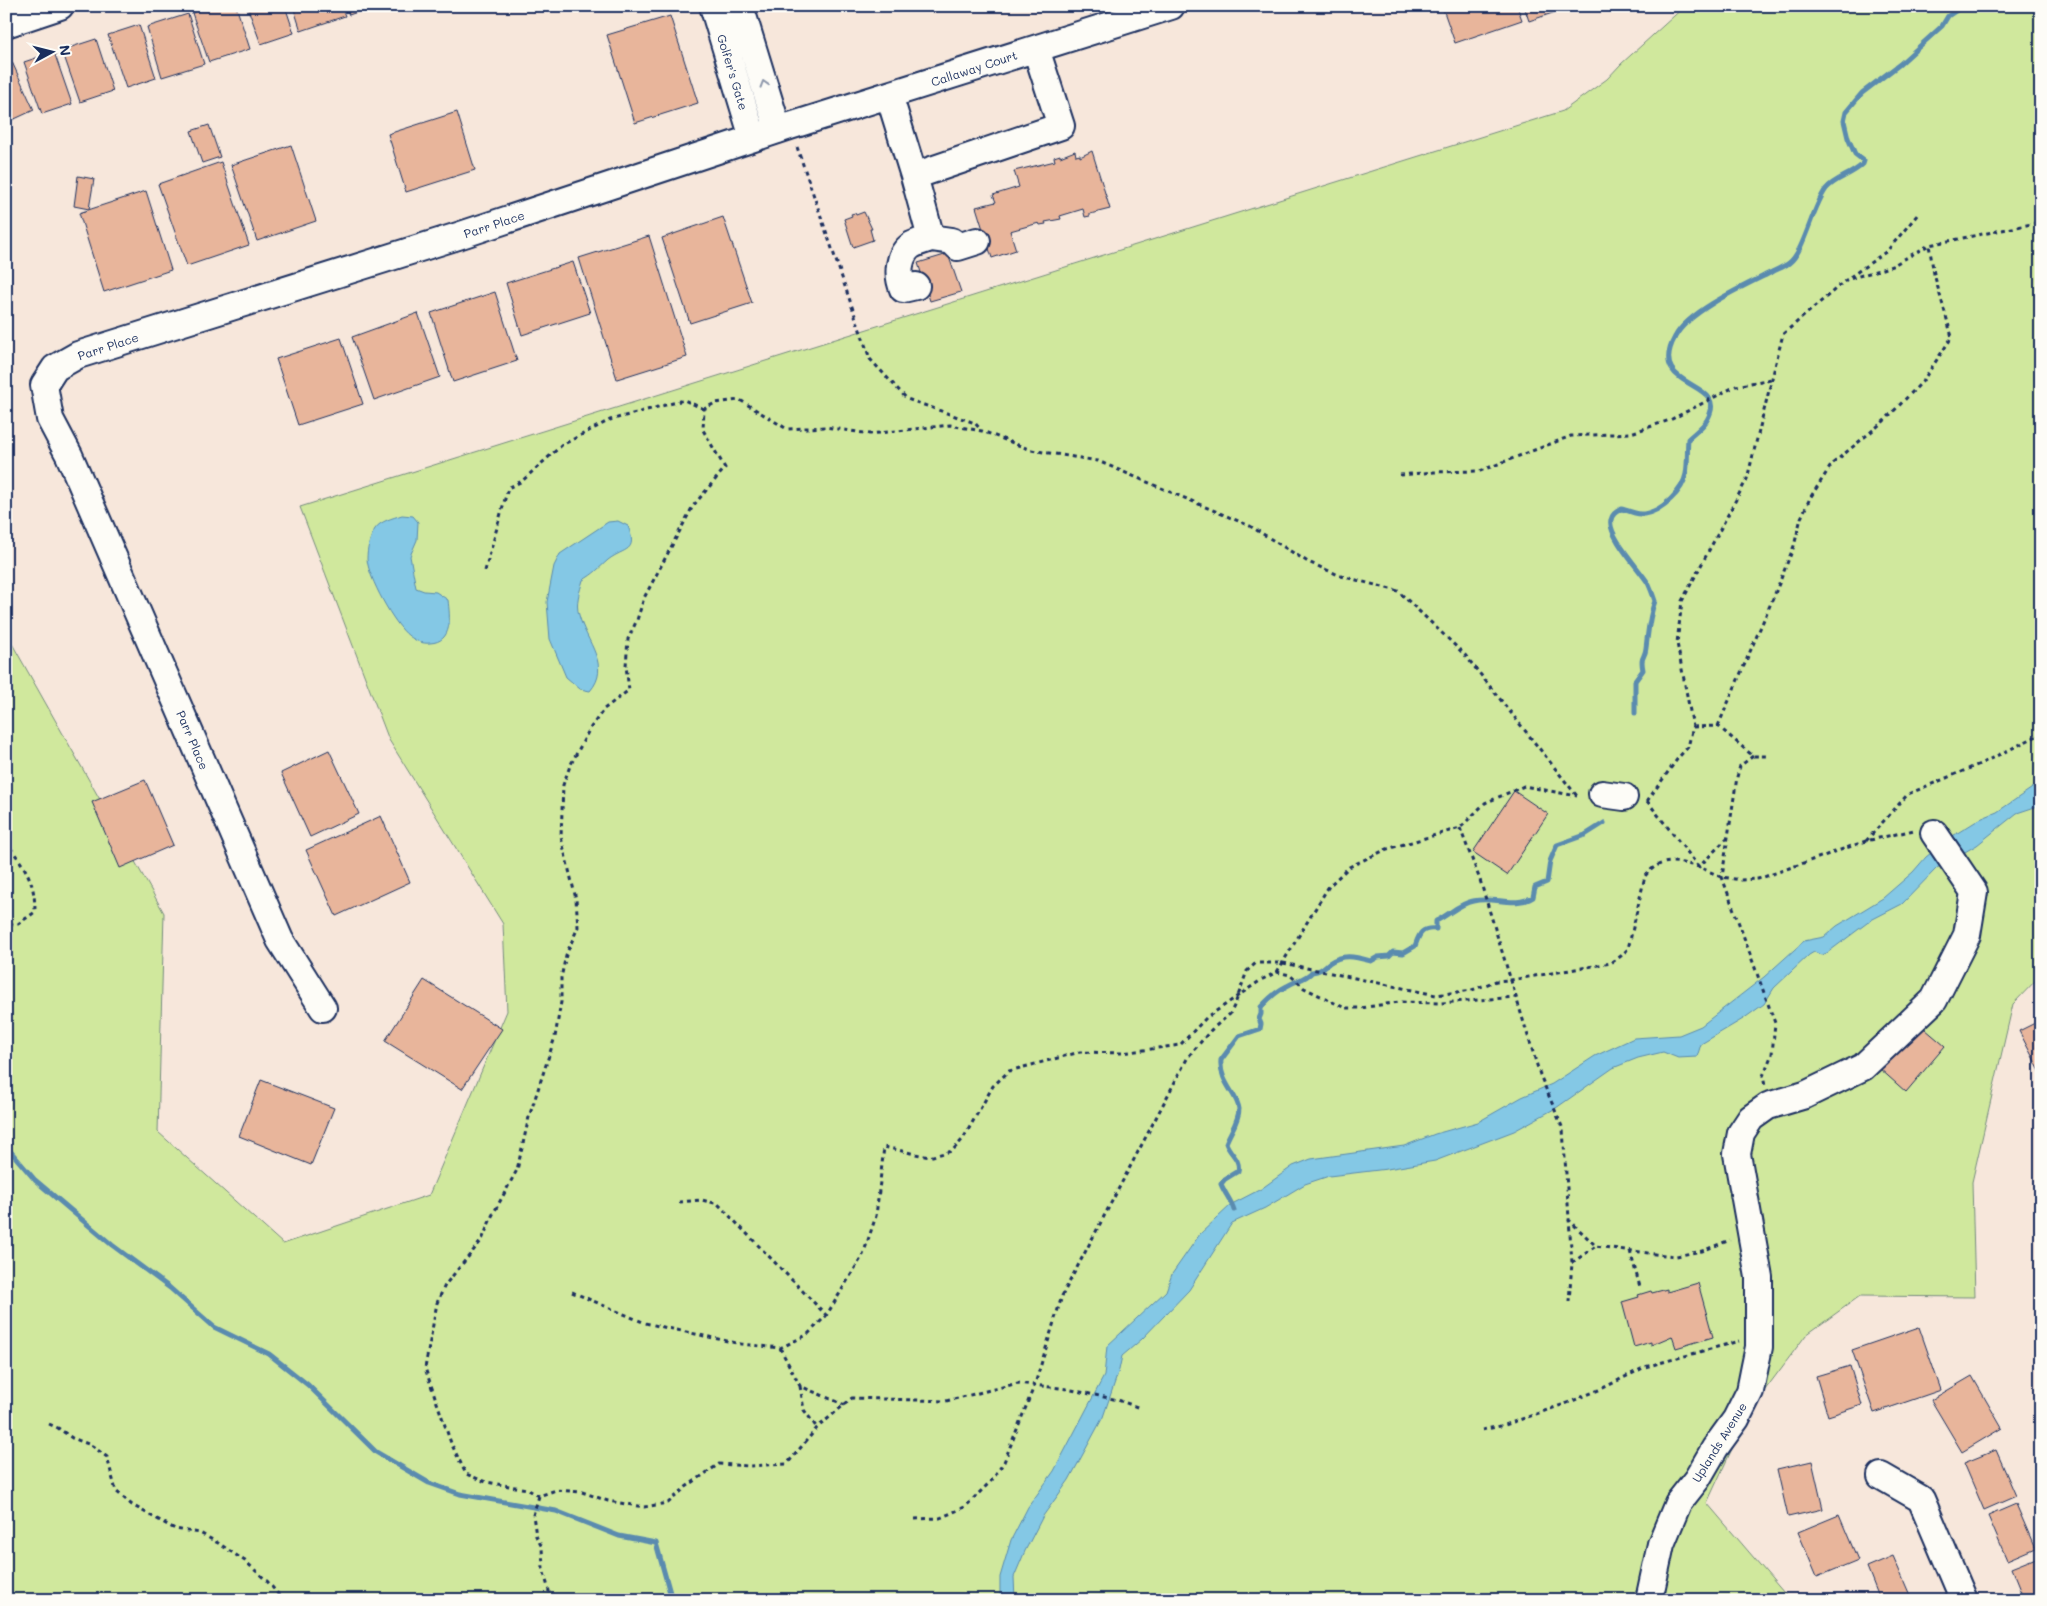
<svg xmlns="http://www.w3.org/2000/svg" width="2047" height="1606" viewBox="0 0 2047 1606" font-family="Mali,sans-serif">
<rect width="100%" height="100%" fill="#f7e7db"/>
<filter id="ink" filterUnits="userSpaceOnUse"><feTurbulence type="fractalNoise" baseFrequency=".02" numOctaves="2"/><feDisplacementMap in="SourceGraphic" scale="10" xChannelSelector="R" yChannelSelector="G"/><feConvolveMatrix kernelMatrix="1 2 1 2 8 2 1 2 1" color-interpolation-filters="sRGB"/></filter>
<g filter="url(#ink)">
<path fill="#d0e89d" stroke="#768c7e" d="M1685,6H2041V975L2013,1004L1972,1182L1975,1297L1860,1296L1806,1335L1750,1410L1707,1503L1790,1600H6V633L164,913L158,1132L283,1244L429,1195L507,1011L503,924L389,740L300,507L1563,111L1607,79L1621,64Z"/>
<path fill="#84c8e5" stroke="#5a8baf" d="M402,515L413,516L418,522L417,540L410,556L416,588L424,591L436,592L448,600C450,617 453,642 430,643C422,644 416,641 409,636C394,625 368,577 367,559C367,549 370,537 375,529C380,521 393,518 402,515Z
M618,521L628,526C638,553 625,547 608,560C599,568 594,574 583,580C580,591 575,603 579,615C586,642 612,666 590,691L580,689L566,677L550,639L547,602L554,566L560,554L608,522Z
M2041,782V805L2017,813L1977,845L1937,868L1902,904L1871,920L1827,953L1822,955L1814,952L1809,955L1774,988L1764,1004L1743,1019L1701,1044L1697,1057L1678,1058L1663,1052L1638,1058L1613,1068L1556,1108L1514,1131L1435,1161L1387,1169L1329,1176L1305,1184L1265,1208L1232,1223L1189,1290L1142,1339L1122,1356L1119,1370L1103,1417L1069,1480L1043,1516L1025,1551L1014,1577L1015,1600H1000V1577L1011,1540L1028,1507L1054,1471L1104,1376L1107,1346L1166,1291L1172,1274L1200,1234L1232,1204L1261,1189L1293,1166L1311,1159L1404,1146L1435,1134L1478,1122L1522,1097L1552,1084L1595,1056L1634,1038L1679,1035L1701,1026L1764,977L1804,941L1824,937L1837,926L1883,898L1913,872L1926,857L1951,837L1980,819L1997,812Z"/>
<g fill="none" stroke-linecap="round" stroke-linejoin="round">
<path stroke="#5a8baf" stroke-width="5" d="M1635,713V681L1643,670C1640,655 1645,659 1646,648C1648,632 1649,616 1655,601C1653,595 1651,589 1648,583C1640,570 1607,535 1611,520C1612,514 1616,512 1621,509C1629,510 1636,515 1644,514C1662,511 1683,491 1686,474C1688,463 1687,451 1688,439C1694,433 1703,427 1707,420C1732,378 1645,392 1675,337C1688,311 1746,285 1772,272C1777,269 1784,267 1789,263C1804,252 1812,208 1826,189C1835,178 1852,175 1863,164L1864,161L1855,154L1848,138L1844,121L1846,112L1862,93L1900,64L1942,26L1948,16L1963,6
M6,1146L35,1180L112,1245L170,1288L214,1327L269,1354L308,1385L376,1452L429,1483L460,1494L556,1511L619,1536L656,1543L672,1600
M1234,1210C1231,1200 1225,1194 1221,1184L1225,1179L1238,1171C1241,1159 1229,1153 1226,1143C1230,1132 1239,1121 1239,1109C1238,1095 1219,1082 1221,1060L1239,1036L1260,1029L1261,1024L1259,1019L1261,1014V1007C1269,998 1277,991 1287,986C1295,981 1306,979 1312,972C1321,971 1323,968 1329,963C1343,953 1356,957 1371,961L1378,957L1389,956L1393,952L1403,953L1415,946C1419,935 1421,927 1436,929V921C1449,915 1458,904 1473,901C1494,896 1515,908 1533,897L1535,887L1547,882L1550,861L1557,845L1585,835L1604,823"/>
</g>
<path fill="#e8b59b" stroke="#1b2f5e" d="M211,6H236L250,49L209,62L192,13Z
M247,6H285L294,33L261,44Z
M293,6H341L345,16L301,31Z
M346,6H374L349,15Z
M1442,6H1517L1522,20L1455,43Z
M1524,6H1573L1529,21Z
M188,14L204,64L162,77L147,27Z
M670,16L698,103L635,123L607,35Z
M139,25L156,78L126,88L108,35Z
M96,39L113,91L80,102L62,50Z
M54,52L72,104L42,114L24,62Z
M12,62L34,110L6,123V64Z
M457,112L475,170L406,192L388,134Z
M209,125L220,157L202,163L191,131Z
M291,145L316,221L257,241L231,165Z
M1075,151L1076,156L1080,155V157L1092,151L1110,209L1090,214V216L1085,217L1083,209L1060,216L1061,219L1045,222L1046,224L1040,225L1039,223L1010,231L1016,250L992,258L976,207L996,202L993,195L1019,187L1014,171L1055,161L1054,157L1060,155V157Z
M221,162L249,245L187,266L158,184Z
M78,176L94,179L89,209L74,206Z
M146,191L171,270L104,292L79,213Z
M864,212L872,229H870L873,240L853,247L844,219L852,216L851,214L855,213L856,215Z
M723,217L752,303L690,323L662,238Z
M649,236L687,357L617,379L579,258Z
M948,254L961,292L930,301L918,263Z
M573,262L590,313L522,335L506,283Z
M495,292L517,361L453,382L431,313Z
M418,313L440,377L374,400L352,337Z
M341,338L363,404L298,425L276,359Z
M329,750L359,814L310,837L281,773Z
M145,780L173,845L120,868L92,802Z
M1514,791L1548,814L1507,875L1473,852Z
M381,816L410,882L336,916L306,850Z
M424,980L502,1029L462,1089L385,1041Z
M2041,1020V1073L2019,1031Z
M1918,1023L1945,1046L1906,1092L1879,1068Z
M261,1080L334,1108L311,1165L239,1136Z
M1698,1283L1713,1337L1676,1348L1672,1336L1651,1345V1342L1634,1347L1622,1302L1639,1297L1638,1295L1651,1291L1652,1293L1667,1289V1292Z
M1919,1327L1941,1390L1874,1413L1852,1350Z
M1850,1366L1862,1405L1828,1416L1816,1376Z
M1972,1376L2002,1428L1962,1452L1931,1400Z
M1996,1450L2016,1496L1984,1510L1964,1463Z
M1812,1461L1823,1509L1788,1517L1777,1469Z
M2016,1504L2035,1548L2007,1560L1988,1516Z
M1839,1515L1858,1560L1817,1577L1798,1532Z
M1893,1556L1912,1600H1880L1867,1567Z
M2041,1556V1600H2024L2011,1568Z"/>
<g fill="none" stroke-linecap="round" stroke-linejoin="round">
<defs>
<path id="minor" d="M713,6L753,138
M740,6L778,130
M6,24L60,6
M889,95L914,176L1061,126L1036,49
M914,176L931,238C925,240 918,242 912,245C898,254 897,275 903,289L916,286
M931,238L952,241L958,247L977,241
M1602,794L1624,797
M323,1008L280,940L69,455L50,419L44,385L55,368L78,355L458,236L790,126L1171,6
M1881,1476L1921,1499L1964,1600
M1649,1600L1661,1544L1678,1503L1697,1479L1715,1448L1736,1419L1750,1391L1755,1366L1759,1347V1277L1737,1154L1741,1133L1751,1118L1768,1106L1805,1095L1863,1067L1934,1000L1967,935L1974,892L1934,833"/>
</defs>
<use href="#minor" stroke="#1b2f5e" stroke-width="30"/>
<path stroke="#1b2f5e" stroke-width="3" stroke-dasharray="4 4" stroke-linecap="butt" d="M797,147L870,359L907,399L975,423L981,430
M1850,277L1887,251L1918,214
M1400,475L1434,472L1480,471L1571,436L1631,433L1670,420L1736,386L1771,379
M485,571L508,488L522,481L562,445L610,420L684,400L704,409
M1718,726L1774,596L1794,546L1801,518L1810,498L1832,464L1884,421L1922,382L1952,337L1934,274L1929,245
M1693,727L1718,726L1753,756H1767
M1753,756L1740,766L1737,777L1722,877L1775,1023L1772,1054L1763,1076L1765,1086
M1647,801L1678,758L1688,747L1693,727L1677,643L1682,601L1747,479L1783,334L1846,280L1892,266L1929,245L2041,222
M1647,801L1699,867L1722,877L1741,880L1758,879L1866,841L1914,830
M1460,828L1480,880L1540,1075L1563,1129L1572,1263L1569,1301
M6,841C24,868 35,877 35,912L18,924H6
M1866,841L1908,794L1980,764L2041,734
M1277,972L1329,886L1349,867L1387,849L1460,828L1485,803L1524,786L1577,796
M679,1202L702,1200L718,1204L826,1315
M1568,1219L1596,1246L1655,1254L1676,1256L1702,1251L1730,1240
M1630,1251L1640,1287
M1572,1263L1596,1246
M572,1292L645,1323L741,1344L780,1348L807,1335L826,1316L863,1255L876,1216L884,1147L929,1157L952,1151L963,1139L993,1086L1009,1071L1080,1052L1122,1053L1180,1045L1206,1018L1261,980L1277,972L1290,975L1304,988L1345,1008H1361L1399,1002L1441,1003L1516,997
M780,1348L800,1386L845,1405
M800,1386L804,1410L817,1428
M49,1424L58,1428L72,1438L91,1445L107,1457L116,1491L132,1505L175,1529L200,1533L218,1543L245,1561L267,1581L283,1600
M1482,1430L1505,1425L1570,1402L1601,1389L1645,1367L1739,1341
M539,1496L527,1489L486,1482L466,1474L451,1443L425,1368L437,1303L445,1285L482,1240L492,1216L517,1170L529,1117L555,1037L561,1002V978L566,955L578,927L576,899L561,837L563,785L570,766L589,730L604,709L629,690L626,666L628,639L637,620L644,598L693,506L725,468L703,430L704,409L715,403L740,400L787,429L826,427L870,434L950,425L982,431L1031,450L1098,461L1250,526L1308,562L1341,576L1398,591L1465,655L1577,796
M915,1519L940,1518L965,1507L993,1479L1004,1462L1035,1384L1062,1296L1188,1057L1211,1030L1230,1014L1235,1004L1247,971L1256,963H1283L1436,995L1472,990L1496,981L1511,980L1611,963L1621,956L1628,949L1645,876C1660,857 1678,861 1699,867L1728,837
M546,1600L549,1591L543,1569L542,1547L536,1536L533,1515L539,1496L556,1490L582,1492L608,1501L644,1507L668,1503L686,1487L719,1464L748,1466L787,1464L817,1428L852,1398L946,1401L1018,1383L1067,1389L1118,1400L1140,1408"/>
<use href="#minor" stroke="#fdfcf7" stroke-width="26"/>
</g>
<defs><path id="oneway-chevron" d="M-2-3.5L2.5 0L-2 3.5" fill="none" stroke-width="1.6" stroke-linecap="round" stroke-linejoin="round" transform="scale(1.25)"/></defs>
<use stroke="#8c96aa" href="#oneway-chevron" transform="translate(764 84) rotate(-107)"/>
</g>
<g text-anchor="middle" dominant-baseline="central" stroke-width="4" stroke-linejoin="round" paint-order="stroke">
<g font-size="12" fill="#1b2f5e" stroke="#fdfcf7">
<text transform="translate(974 68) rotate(-18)">Callaway Court</text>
<text transform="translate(733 72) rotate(73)">Golfer's Gate</text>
<text transform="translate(494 224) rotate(-18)">Parr Place</text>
<text transform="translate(108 346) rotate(-18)">Parr Place</text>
<text transform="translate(193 740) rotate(67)">Parr Place</text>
<text transform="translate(1719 1442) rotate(-58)">Uplands Avenue</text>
</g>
</g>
<rect width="2047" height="1606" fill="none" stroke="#fdfcf7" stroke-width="25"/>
<rect x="12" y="12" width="2022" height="1581" fill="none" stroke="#1b2f5e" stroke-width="2" filter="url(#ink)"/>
<g transform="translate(52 52) rotate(83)" stroke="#fdfcf7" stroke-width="4" paint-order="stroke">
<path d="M0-4L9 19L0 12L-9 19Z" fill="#1b2f5e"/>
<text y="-8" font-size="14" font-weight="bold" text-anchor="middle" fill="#1b2f5e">N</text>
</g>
</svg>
